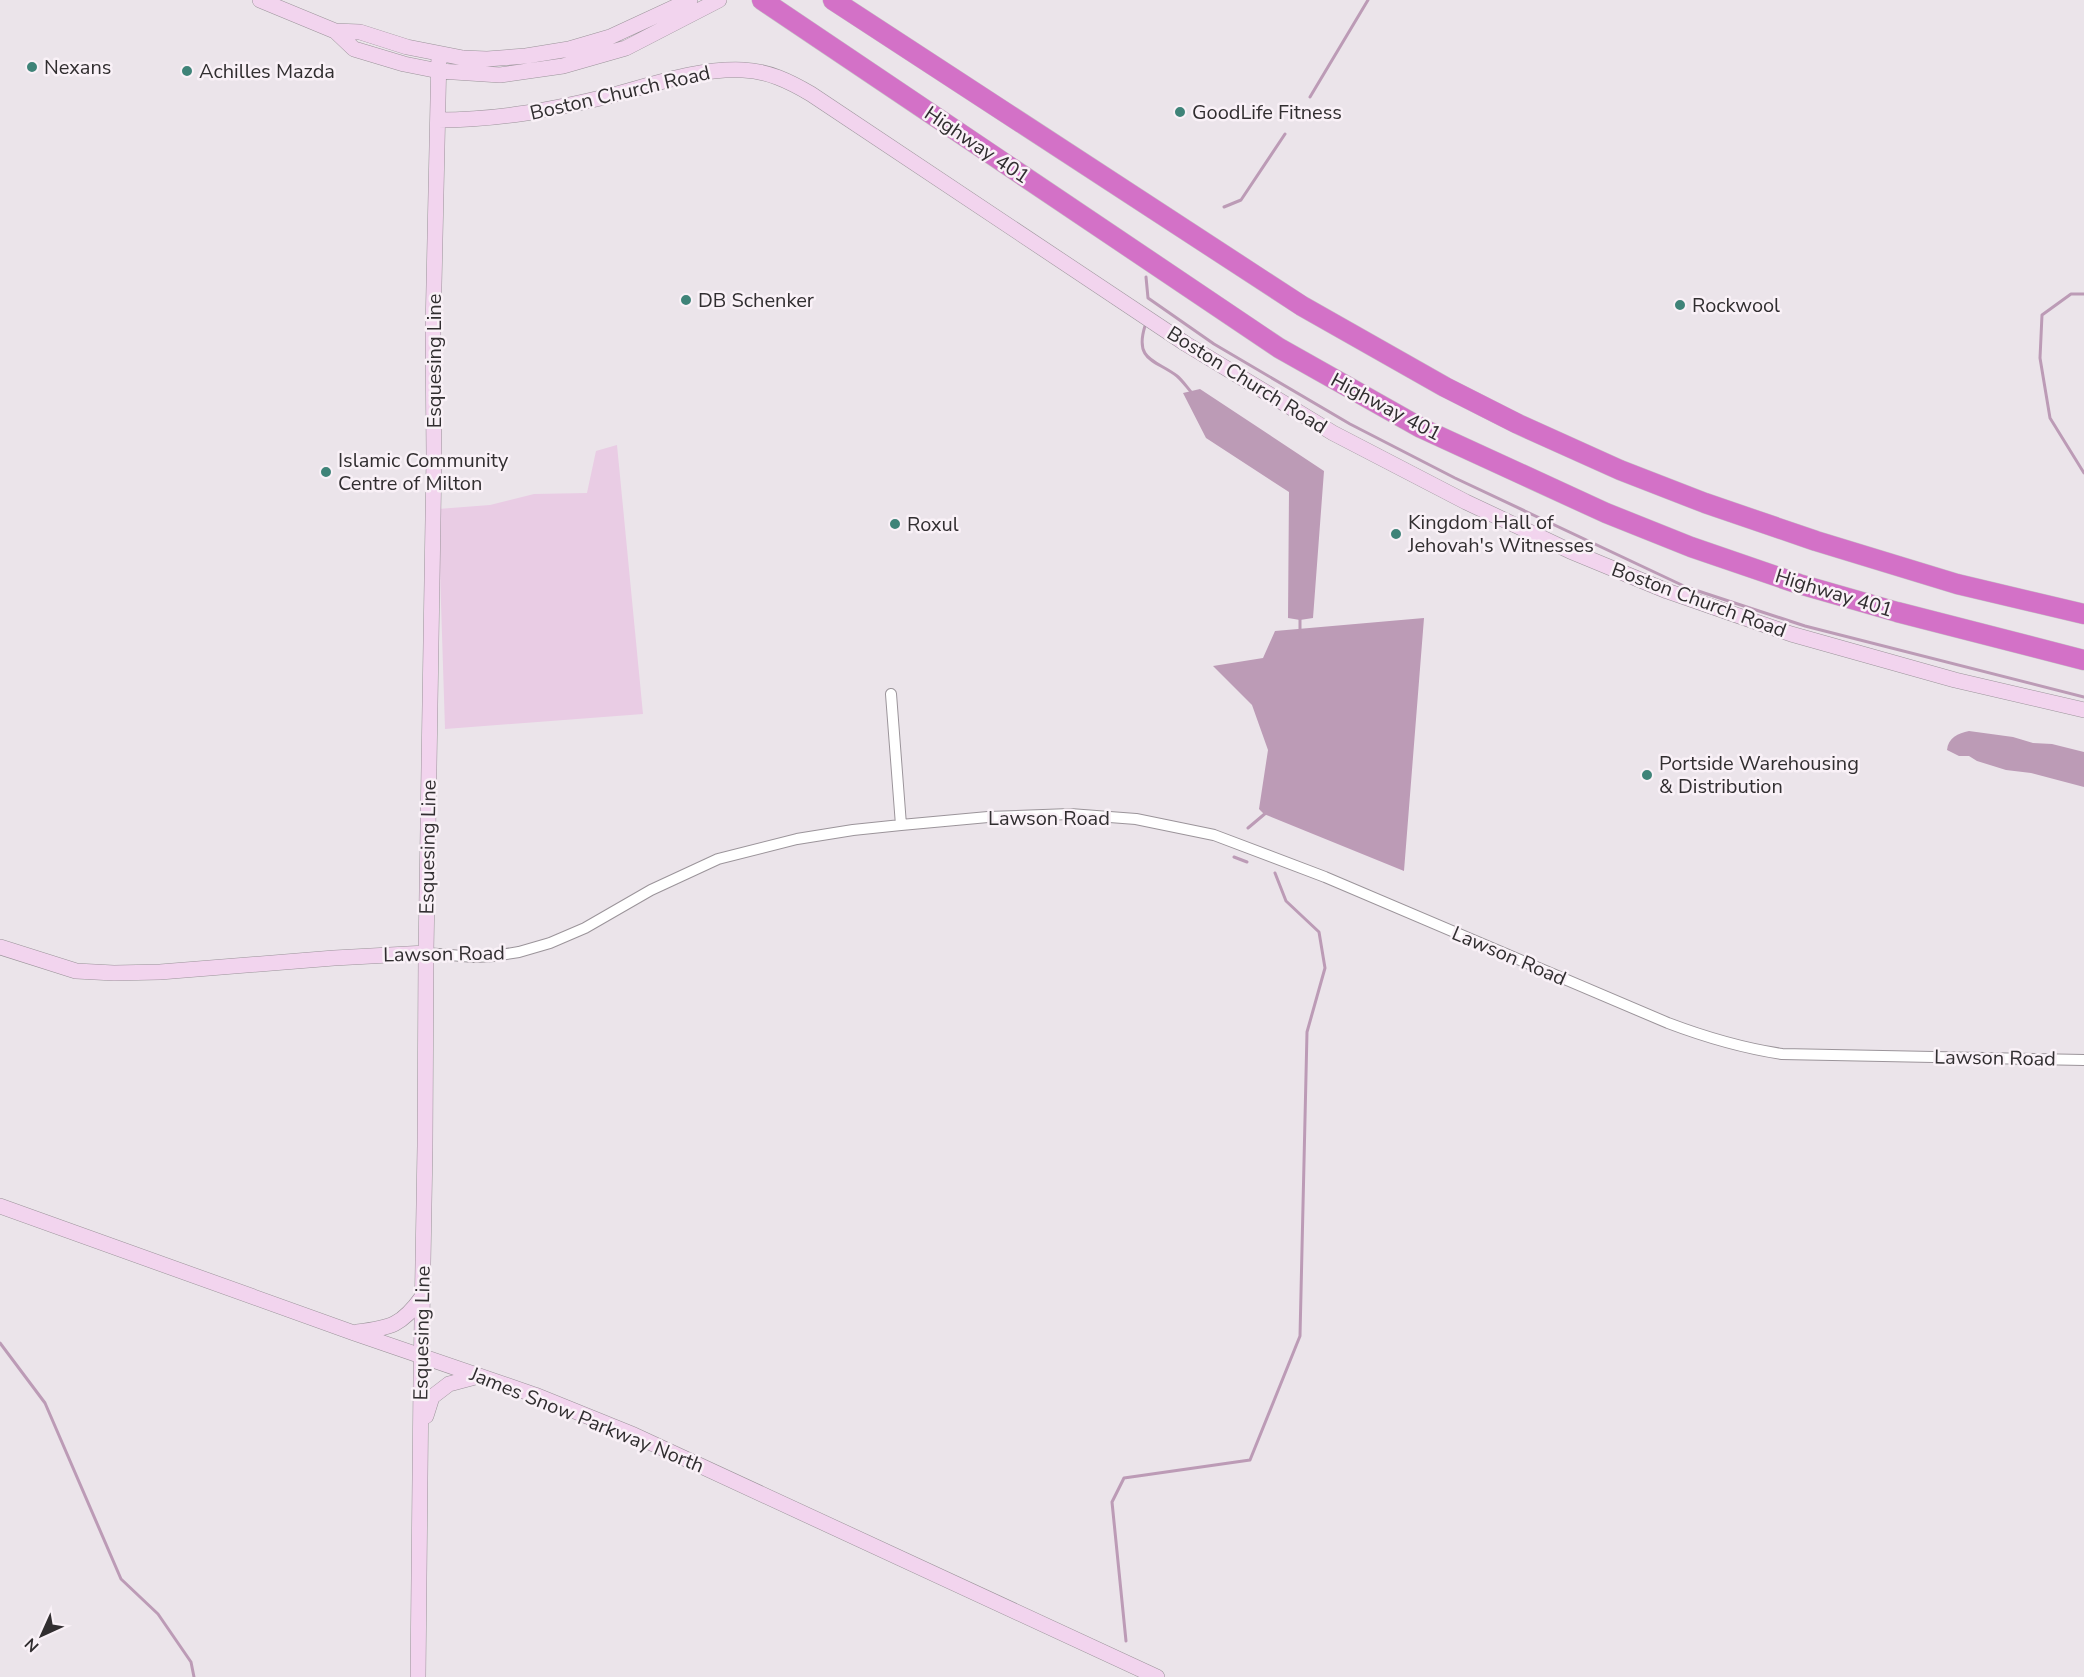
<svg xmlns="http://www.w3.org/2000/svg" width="2084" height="1677" viewBox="0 0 2084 1677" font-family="'Nunito Sans',sans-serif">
<rect width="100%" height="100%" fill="#ebe4ea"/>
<path fill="#e9cce4" d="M617,445L643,714L445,729L438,509L490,505L534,494L587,493L596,451Z"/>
<path fill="#bc9bb6" d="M1200,389L1324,471L1313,618L1300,620L1288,618L1289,492L1206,438L1183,393Z
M1424,618L1404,871L1264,814L1259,809L1268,750L1252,705L1213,666L1263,658L1275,631Z
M1969,731L2013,737L2033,743L2052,744L2084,752V787L2031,773L2006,770L1977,761L1969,756H1959L1947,750C1948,738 1958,733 1969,731Z"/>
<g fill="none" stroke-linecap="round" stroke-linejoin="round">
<path stroke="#bc9bb6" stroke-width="3" d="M1310,97L1368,0
M1224,207L1241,200L1285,134
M1146,277L1148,298L1214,344L1350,424L1455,478L1686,587L1805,626L2084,697
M2084,294H2071L2042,315L2040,358L2050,418L2084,473
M1145,326C1134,361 1156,360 1177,376C1183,381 1188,389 1193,394
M1300,631V617
M1248,828L1267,812
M1234,857L1247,862
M0,1343L45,1403L121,1579L158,1614L191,1662L194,1677
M1126,1641L1112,1502L1124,1478L1250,1460L1300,1336L1307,1032L1325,968L1319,932L1286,901L1275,873"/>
<defs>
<path id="street" d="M891,694L901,825
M426,953L474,957L494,956L519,952L550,943L585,928L651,890L718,859L797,839L853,830L901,825L988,817L1070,814L1136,819L1214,835L1325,877L1668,1023C1705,1037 1742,1048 1782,1054L2084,1060"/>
<path id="secondary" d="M260,0L335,31L354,49L404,64L439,71L500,75L563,66L626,48L719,0
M335,31L360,32L407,47L463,58L487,59L526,56L569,49L610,37L690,0
M438,120C498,120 551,110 609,96C652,85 697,68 743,70C768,71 789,81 811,94L1186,344L1333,433L1466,502L1570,551L1667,591L1791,634L1955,680L2084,710
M0,947L76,971L114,973L160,972L334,958L426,953
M0,1206L354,1333L535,1395L634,1435L1157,1677
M357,1332C391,1328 402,1325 422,1297
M426,1416L432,1397L449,1384L479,1376
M418,1677L421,1380L425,1146L426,953L434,457L433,331L439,54"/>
<path id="highway" d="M762,0L1279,348L1421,428L1606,513L1691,547L1799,584L1897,612L2084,660
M833,0L1302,306L1445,387L1518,424L1620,470L1705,503L1816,541L1957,584L2084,614"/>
</defs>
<use href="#street" stroke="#9b949a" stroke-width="12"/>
<use href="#secondary" stroke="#9b949a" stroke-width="16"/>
<use href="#highway" stroke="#c5c4c5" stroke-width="21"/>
<use href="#street" stroke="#fff" stroke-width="10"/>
<use href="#secondary" stroke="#f2d4ee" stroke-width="15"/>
<use href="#highway" stroke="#d371c7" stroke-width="20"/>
</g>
<g fill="#3e8378" stroke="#f9f1f7" stroke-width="2">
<circle cx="32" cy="67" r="6"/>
<circle cx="187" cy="71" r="6"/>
<circle cx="1180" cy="112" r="6"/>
<circle cx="686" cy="300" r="6"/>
<circle cx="1680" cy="305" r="6"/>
<circle cx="326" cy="472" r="6"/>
<circle cx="895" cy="524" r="6"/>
<circle cx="1396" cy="534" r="6"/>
<circle cx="1647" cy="775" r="6"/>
</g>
<g text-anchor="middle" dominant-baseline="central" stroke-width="5" stroke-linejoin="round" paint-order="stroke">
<g font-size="20" fill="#312e30" stroke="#f9f1f7" text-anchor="start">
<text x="44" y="67">Nexans</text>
<text x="199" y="71">Achilles Mazda</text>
<text x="1192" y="112">GoodLife Fitness</text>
<text x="698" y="300">DB Schenker</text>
<text x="1692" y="305">Rockwool</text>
<text x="338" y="460">Islamic Community<tspan x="338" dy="23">Centre of Milton</tspan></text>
<text x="1408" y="522">Kingdom Hall of<tspan x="1408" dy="23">Jehovah's Witnesses</tspan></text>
<text x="907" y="524">Roxul</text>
<text x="1659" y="763">Portside Warehousing<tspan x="1659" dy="23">&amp; Distribution</tspan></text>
</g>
<g font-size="20" fill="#312e30" stroke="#f9f1f7">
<text transform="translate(620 93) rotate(-13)">Boston Church Road</text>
<text transform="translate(977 145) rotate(34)">Highway 401</text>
<text transform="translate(434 361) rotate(-90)">Esquesing Line</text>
<text transform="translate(1247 380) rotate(32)">Boston Church Road</text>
<text transform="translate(1386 407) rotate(28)">Highway 401</text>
<text transform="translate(1834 593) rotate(17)">Highway 401</text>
<text transform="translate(1699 600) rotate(20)">Boston Church Road</text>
<text x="1049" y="818">Lawson Road</text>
<text transform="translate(428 847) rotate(-89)">Esquesing Line</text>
<text transform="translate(444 954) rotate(-1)">Lawson Road</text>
<text transform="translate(1509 956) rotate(23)">Lawson Road</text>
<text transform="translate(1995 1058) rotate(1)">Lawson Road</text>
<text transform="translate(422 1333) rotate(-89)">Esquesing Line</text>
<text transform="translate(587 1420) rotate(22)">James Snow Parkway North</text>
</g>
</g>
<g transform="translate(42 1635) rotate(225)" stroke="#f9f1f7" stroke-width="4.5" paint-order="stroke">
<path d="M0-4.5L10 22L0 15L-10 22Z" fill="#312e30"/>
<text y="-9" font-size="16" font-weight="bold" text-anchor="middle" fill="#312e30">N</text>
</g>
</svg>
